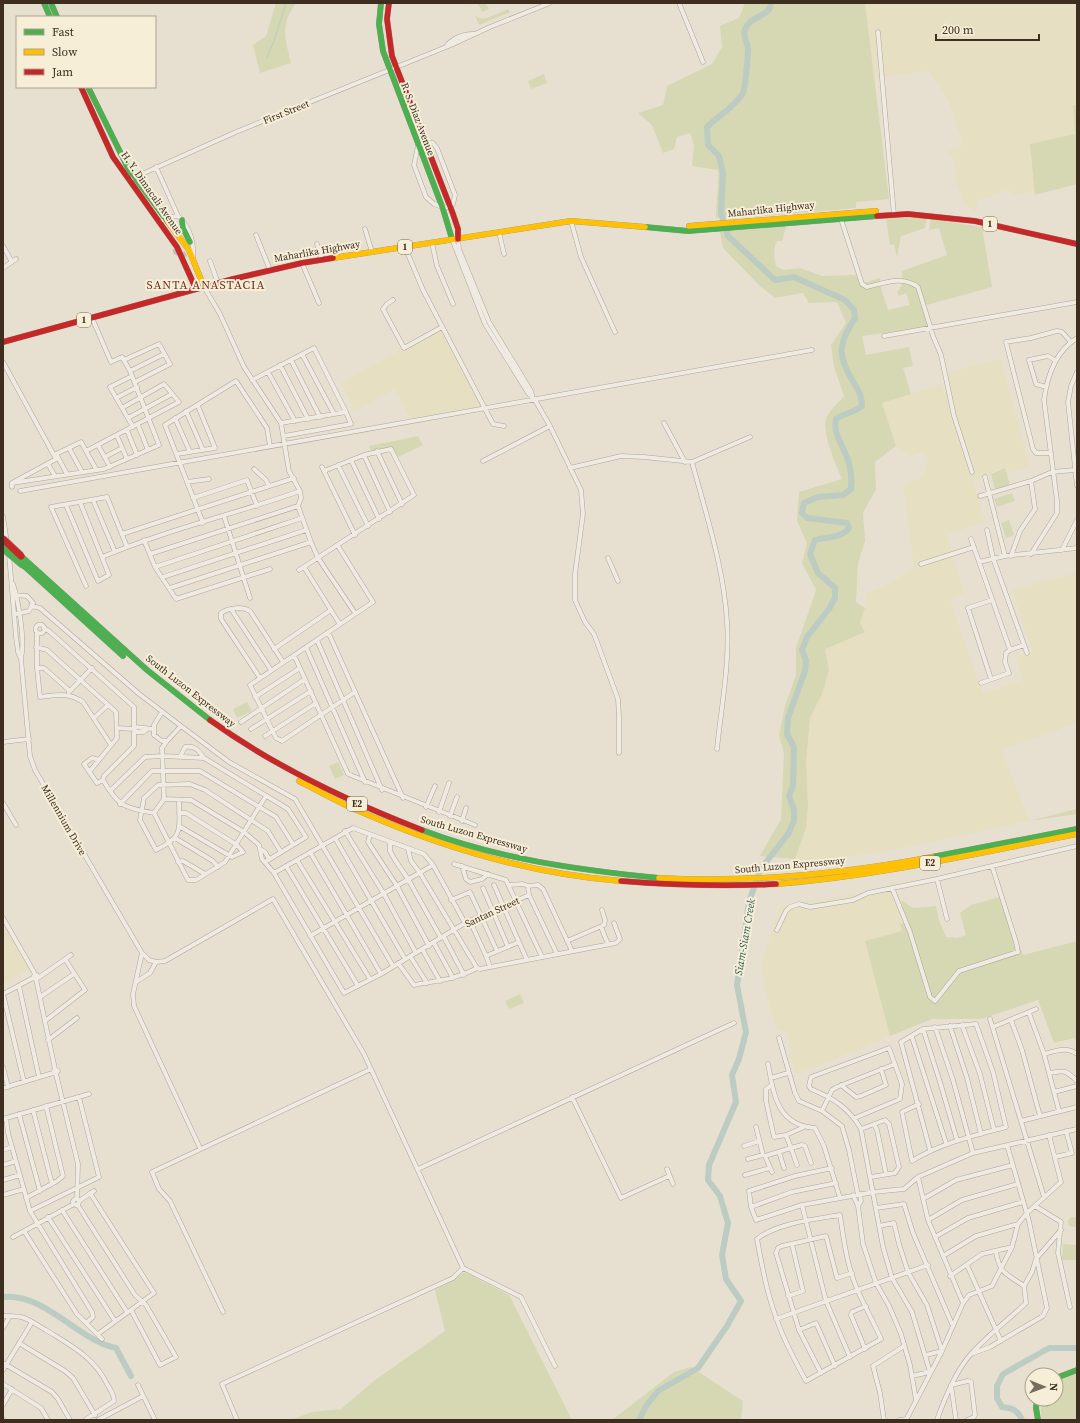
<svg xmlns="http://www.w3.org/2000/svg" width="1080" height="1423" viewBox="0 0 1080 1423" font-family="'Source Serif 4',serif">
<rect width="100%" height="100%" fill="#e7e0d1"/>
<path fill="#e6dfc2" d="M865,3H1067L1077,6V105L1073,106L1075,134L1030,144L1035,195L1034,191L1014,196L1013,192L1008,190L994,194L989,198L978,200L976,211L963,203L958,187H957L954,160L948,151L963,145L949,102L929,71L874,78Z
M442,327L483,407L411,420L395,389L355,411L341,383Z
M1001,358L1030,468L1006,473L1005,468L1000,469L973,480L985,522L947,535L964,593L950,600L983,694L1022,680L1016,658L1032,652L1012,589L1077,573V723L1002,750L1029,821L904,848L812,863L795,859L806,828L808,806L806,761L810,718L822,694L829,671L825,648L865,631L860,623L865,608V594L883,587L914,568L903,485L922,477L928,461L924,451L910,457L896,446L882,403L941,384L944,393L947,392L945,374Z
M897,889L907,923L903,931L865,941L890,1036L798,1074L794,1071L788,1033L776,1028L765,990L761,963L780,907L851,894Z
M3,924L29,969L3,984Z"/>
<path fill="#d6d7b3" d="M276,3H296C280,25 285,38 291,63L260,73L253,45L266,36Z
M470,3C472,6 473,14 477,17C483,23 501,11 508,9L510,12L479,25Z
M478,3H486L489,9L482,12Z
M745,3H865L889,199L856,202V208L752,217L716,218C716,202 719,187 718,170L692,166L694,145L690,133L677,137L674,149L663,153L652,125L638,113L663,105L667,86L712,64L722,47L720,26L739,18Z
M544,74L547,83L531,89L528,81Z
M1073,105H1077V184L1035,195L1030,144L1075,134Z
M886,218H927L925,228L901,236L897,257L894,244L890,245Z
M931,219L982,227L992,287L923,306L929,327L862,336L866,355L909,347L913,366L903,368L911,394L882,403L896,446L875,462L876,489L863,513L865,541L858,563L856,602L865,608L860,623L865,632L825,649L829,671L822,694L810,718L806,761L808,806L806,828L795,859L760,856L781,819L784,753L779,736L785,706L796,675V648L816,590L802,563L807,543L797,521L799,492L842,479C836,465 822,434 826,419C828,412 839,402 844,396L834,367L831,345L846,323L837,302L809,303L803,293L775,298L760,286L723,248L720,232L786,226L782,241H777C773,249 774,257 776,266L783,270L800,268L822,276L856,275L860,284L880,278L882,292L888,310L910,305L906,293L899,296L897,292C903,286 903,279 902,271L947,255L939,228L929,230Z
M418,436L423,445L398,457L391,447L371,451L369,446Z
M1005,468L1010,485L995,489L991,474Z
M1012,493L1015,501L997,507L994,499Z
M1009,520L1014,535L1006,538L1001,523Z
M247,702L252,711L237,718L233,709Z
M338,762L344,775L335,779L329,766Z
M1077,809V814L1029,821Z
M1003,896L1023,955L1077,941V1041L1074,1038L1054,1043L1038,1000L981,1019H932L890,1036L865,941L902,931L900,924L907,923L901,900L913,908L936,906L939,920L946,937L957,938L966,935L960,913L971,905Z
M520,994L524,1003L509,1009L505,1001Z
M1068 1222a5 5 0 1 1 10 0a5 5 0 1 1-10 0Z
M1063,1244L1077,1245V1260H1062Z
M465,1272L509,1295L572,1420H291L312,1412L341,1409L375,1380L445,1331L435,1290Z
M691,1367L743,1401L741,1420H612L674,1372Z
M1077,1372V1420H1041V1399H1056V1382Z"/>
<g fill="none" stroke-linecap="round" stroke-linejoin="round">
<path stroke="#bcccc2" stroke-width="1" d="M267,58L275,38L286,3"/>
<path stroke="#bcccc2" stroke-width="6" d="M3,1297C46,1293 77,1340 116,1348L131,1376
M639,1420L646,1406L658,1391L698,1368L727,1326L741,1301L726,1279L722,1255L728,1223L720,1196L708,1180L709,1165L736,1102L732,1075L739,1059L746,1032L737,985L749,902L760,870L788,834L794,821V810L789,796L793,786L794,747L787,734L788,718L805,671L806,660L802,650L807,637L829,609L835,598V588L818,573L810,554L815,540C826,537 842,538 849,528L847,523L807,518L802,513L804,503L818,497L843,495L851,489C852,477 851,466 846,455C841,442 833,433 836,419C844,413 854,413 862,406C862,397 859,391 854,383C837,356 838,344 855,318L854,310L845,300L794,277L775,280L728,236L721,213L723,173L719,156L708,145L707,127C718,116 735,107 743,93C745,90 748,56 748,50C749,43 742,40 745,30C749,15 770,18 771,3
M1022,1420C1018,1410 1012,1408 1002,1407L997,1398V1386L1003,1374L1049,1348H1077"/>
<path stroke="#c5bcae" stroke-width="5.5" stroke-dasharray="5.5 3" stroke-linecap="butt" d="M175,249L176,252L183,255L189,252L191,249"/>
<defs>
<path id="street" d="M679,3L703,62
M878,32L894,215
M446,47C451,39 464,33 474,34
M426,143H433L437,148L455,195L453,204L445,208L434,204L426,197L414,165L418,146Z
M156,167L178,216C190,227 194,243 193,258
M133,178L236,132L451,45L490,27L550,3
M841,219L862,284L867,287C884,283 902,275 918,287L933,336L941,355L954,416L972,472
M571,221L581,257L615,332
M159,223L165,218L178,216
M365,229L372,252
M499,232L504,254
M256,235L270,270
M452,239L485,324L528,393L535,400L550,426L581,490L583,514L575,574V600L585,622L594,634L618,699L619,716V753
M458,239L459,249L489,322L531,391L532,395
M432,243L437,266L453,304
M317,244L322,260
M3,246L12,262
M405,247L423,290L493,424L504,426
M210,261L218,283
M302,263L319,303
M3,268L16,259
M204,287L220,314L244,367L281,423L289,471L300,491L301,498L298,506L311,542L318,558L355,613
M393,300L387,304L383,309L404,348L442,327
M884,336L1077,302
M302,354L334,414
M124,360L159,344L170,364L135,382
M291,360L320,417
M3,362L56,459
M280,365L308,419
M130,371L164,354
M268,372L295,421
M1077,372L1071,386L1068,402L1077,486
M132,376L110,387L133,427
M252,380L314,348L346,412
M1046,387L1036,384L1029,360L1048,356L1056,361
M116,398L137,387
M186,411L203,450
M128,418L172,394
M175,418L190,452
M281,423L346,412L351,424L284,436
M664,423L685,462
M138,425L148,450
M127,430L137,455
M117,436L127,459
M98,445L110,467
M69,448L82,472
M86,451L179,402L164,384L122,408
M377,451L402,504
M1051,453H1036L1033,449L1006,342L1031,338L1057,331L1062,332L1071,342
M177,454L215,448L198,406
M364,455L390,512
M105,457L122,448
M351,460L379,519
M483,461L550,426
M692,462C706,514 724,568 727,622C730,662 721,709 717,749
M48,464L55,476
M338,465L368,526
M322,467L355,535
M570,468L621,456L644,457L692,462L750,437
M254,469L266,480L269,486
M67,474L56,454L81,442L96,469
M985,477L1005,556
M187,482L209,479
M12,483L104,469L159,445L130,371L122,357L111,362L92,318
M12,487V483L58,458
M20,491L812,350
M980,496L1031,481L1052,472L1074,470
M193,498L247,480L257,506
M93,500L115,552
M66,505L98,581L109,575L80,502
M3,516L7,543
M224,516L250,598
M203,523L165,425L236,381L267,428L270,446
M987,530L993,558L1027,653
M122,534L294,478
M971,539L1010,650
M144,540L155,567L176,599L270,569
M338,546L373,602L250,685L276,738L282,741L355,692
M1062,550L1077,520
M9,554L16,637L18,652L21,659L30,756L35,770L142,953L149,960L156,962
M150,554L298,506
M1031,554L1057,513V501L1044,400C1047,377 1056,351 1077,338
M1011,556L1020,531L1035,509L1031,481
M102,557C166,530 235,514 300,491
M608,558L618,581
M979,562L1005,556L1077,548
M921,564L974,547
M155,567L302,518
M304,567L339,623
M299,570L414,495L391,449L364,455L324,471
M163,577L306,530
M13,584C19,603 25,640 21,659
M86,586L51,507L107,497L127,547
M170,588L311,542
M14,595L27,596L33,603L29,611L16,614
M32,606L40,608L138,693L181,726L229,762L295,799L393,966
M231,609L271,670
M35.5 629a4.5 4.5 0 1 1 9 0a4.5 4.5 0 1 1-9 0Z
M44,628L49,631L134,707V746L104,776L103,780C118,806 124,808 154,813
M328,632L403,798
M37,633V668L40,697C57,695 69,692 83,702L111,745
M317,640L382,790
M36,647L47,650L116,712L117,738L90,771
M306,647L365,782
M274,649L331,610
M294,655L348,774L475,825
M37,668H44L70,691
M260,678L221,619V613C228,608 242,606 250,611L283,662
M991,679L968,608L992,600
M981,683L1009,673L1005,662L1006,653L1010,650L1024,645
M69,692L92,668
M255,697L300,668
M162,712L154,725V735L162,741H167L181,726
M94,718L108,705
M241,722L305,679
M135,727L153,729
M117,728L135,729
M251,729L311,691
M135,732H144L147,729
M265,736L316,703
M167,741L162,748L164,799L154,813L188,880H196L225,862L266,796
M3,742L29,739
M180,757L185,747C195,745 199,751 204,758
M99,760L92,758L84,764L97,783L103,780
M111,790L145,757L163,756L204,758L288,809L306,837L265,862
M164,799L191,800L244,832L259,845L262,859L274,873L344,993L381,974L465,923L529,895
M179,800C179,828 185,836 156,850L140,820L144,798L158,785L190,784L205,790L268,831L281,852
M3,803L16,825
M120,804L152,771H200L276,817L293,844
M426,807L435,786
M439,812L449,783
M179,813H186L237,845L243,852L232,857L179,826
M450,816L457,797
M462,821L466,808
M345,831L384,894L416,953
M370,835L368,842L397,886L429,946
M175,838L213,861L218,867
M335,838L405,959
M390,842V851L395,860L408,879L441,938
M408,849L411,861L420,873L477,968
M262,850L265,852L269,859
M310,852L381,974
M297,860L370,979
M178,862L183,861L205,874
M454,864L506,880L542,957
M286,866L358,986
M462,866L466,879L470,882L482,879L488,874
M274,873L353,828L424,854L433,865L465,923
M494,885L519,942
M509,885L523,884L528,886
M483,888L508,947
M892,888L910,932L930,997L935,1001L959,971L1018,952L1016,942L992,866
M451,900L470,892L497,951
M3,918L35,974L37,975L36,979L33,978L35,974
M947,919L937,879L1077,846
M470,921L486,956
M601,927L608,944
M777,930L786,911L790,907L799,904L810,907L841,902L853,900L868,893L937,879
M310,936L433,865
M444,937L464,975
M567,941L604,925L605,920L602,910
M434,943L453,978
M422,949L440,981
M142,953L133,994L134,1006L200,1148
M557,954L529,895L528,886L538,885L543,889L572,951
M410,956L427,983
M156,962L165,961L273,899L364,1054L463,1268L521,1297L555,1366
M398,963L414,985C436,981 457,979 477,968L480,969L616,943L620,939L614,923
M490,967L486,956L519,942L527,960
M38,978L71,955
M36,979L55,1069L53,1073L56,1074L58,1071L55,1069
M136,982L150,973L156,962
M19,986L39,1077
M3,994L24,1082
M3,994L33,978
M40,997L74,974
M1029,1013L1044,1054L1059,1111
M990,1019L1044,1197
M1011,1020L1022,1050L1040,1116
M45,1021L85,990L65,959
M962,1025L980,1074L994,1130
M950,1026L967,1078L981,1134
M935,1027L953,1080L973,1153
M993,1027L1036,1009
M923,1029L940,1082L957,1140
M912,1037L946,1143
M779,1038L795,1093L799,1101L822,1111L842,1126L849,1150L858,1195
M48,1040L77,1018
M1044,1054C1055,1051 1067,1046 1077,1054
M768,1064C774,1095 777,1125 815,1128L824,1146L840,1198
M3,1067L8,1087
M1049,1073C1064,1070 1066,1070 1077,1081
M56,1074L78,1164L77,1199
M771,1078L788,1073
M772,1085L766,1089V1101L774,1137L786,1135L804,1127
M841,1085L856,1097L861,1096L886,1085L881,1069
M3,1088L53,1073
M1054,1092L1077,1086
M572,1097L621,1198L669,1176
M919,1104L902,1112L912,1161C941,1143 973,1136 1006,1127L993,1072L976,1024L923,1029L901,1042L930,1150
M33,1110L52,1184
M822,1111L832,1090L837,1087L895,1064
M19,1114L40,1191
M6,1118L8,1133L30,1211L92,1312L93,1317L86,1323
M855,1118L900,1099L902,1084L889,1048L811,1077L809,1086L811,1089C833,1098 849,1108 861,1129L883,1247L892,1278L912,1312L930,1372
M3,1119L89,1094
M1021,1121L1077,1107
M874,1124L877,1130L886,1174
M756,1127L763,1155L765,1156
M861,1129L885,1120L889,1124L899,1167L895,1173L871,1177
M786,1135L791,1148L802,1145L805,1146L811,1163
M744,1146L759,1141
M3,1150L12,1147
M779,1152L784,1168
M1055,1157L1072,1153L1066,1131
M748,1159L763,1155
M3,1165L16,1161
M832,1168L795,1176L749,1191L751,1207L756,1220L802,1205L874,1192L904,1189L918,1177L973,1153L1077,1129
M418,1169L734,1023
M667,1169L673,1184
M772,1172L765,1156L791,1148L797,1165
M745,1175L770,1168
M918,1177L928,1220L963,1303
M3,1180L20,1175
M90,1193L154,1293L98,1334
M3,1195L24,1189
M853,1195L858,1206L863,1244L876,1283L889,1306L901,1334L910,1365L916,1400
M26,1198L57,1181L63,1176L46,1106
M923,1199L956,1180L1013,1165
M73 1202a3 3 0 1 1 6 0a3 3 0 1 1-6 0Z
M79,1201L94,1191
M77,1204L135,1295L146,1305L176,1357L160,1365L131,1310
M802,1205L826,1301L850,1357
M858,1206L861,1201L860,1194
M1035,1206L1061,1222L1058,1253L1070,1307
M751,1207L792,1192L836,1183
M876,1208L904,1204L913,1233L952,1324
M62,1210L127,1312
M30,1211L99,1177L79,1097
M840,1215C844,1241 847,1267 858,1291C865,1307 874,1323 881,1339L806,1381C795,1361 784,1341 777,1320C767,1294 762,1266 757,1239C777,1223 816,1219 840,1215Z
M48,1217L115,1321
M928,1220L962,1200L1018,1184
M879,1226L894,1223L899,1244L908,1272L927,1305L942,1351
M24,1231L77,1314L102,1339
M13,1237L74,1204
M935,1237L968,1218L1023,1202
M996,1251C999,1274 1007,1274 1024,1286
M943,1256L976,1236L1018,1224
M967,1265L1001,1341
M950,1276L982,1254L1012,1247
M788,1296L803,1291L792,1244
M223,1312L170,1201L159,1189L152,1172L371,1069
M3,1316C9,1316 15,1316 21,1317C30,1319 38,1326 46,1330C70,1345 94,1357 107,1384C110,1389 114,1394 114,1401L85,1420
M776,1319L928,1265
M3,1328L10,1316
M799,1330L816,1323L835,1366
M19,1343L65,1371L73,1378L95,1415
M865,1349L851,1315L852,1312L866,1306
M971,1354L990,1347L1043,1316L1047,1308L1029,1221L1007,1145
M926,1355L942,1351
M3,1363L52,1392L58,1399L70,1420
M3,1370L32,1322
M821,1373L799,1330L776,1253L778,1248L782,1246L826,1236L837,1278L852,1273
M912,1376L930,1372
M3,1384L41,1408L48,1420
M138,1385L155,1420
M951,1385L968,1381L971,1382L975,1415L974,1417L967,1420
M951,1385L956,1420
M3,1405L12,1389
M3,1419V1420
M98,1420L143,1396
M237,1420L222,1384L453,1278L463,1268
M884,1420L880,1393L873,1366L904,1346
M899,1420L907,1419
M906,1420L942,1351L963,1303L969,1295L992,1286L1012,1247L1018,1224L1027,1213L1061,1182L1049,1135
M937,1420C945,1397 955,1372 971,1354C988,1335 1008,1320 1026,1303L1024,1286L1032,1272L1036,1259L1061,1230"/>
<path id="fast" d="M44,3L50,17
M51,3L57,17
M381,3L379,24L383,51L443,209L452,239
M88,87L128,168L168,222
M182,220L183,228L190,242
M645,227L688,231L877,216
M21,556L147,670L210,720
M23,565L123,656
M422,830C498,859 579,870 659,878
M932,857L1077,829
M1056,1378L1077,1370
M1037,1399L1036,1408L1038,1420"/>
<path id="slow" d="M168,222L189,250L204,287
M689,226L876,211
M333,258L571,221L645,227
M299,781C319,791 338,802 359,811C441,847 532,874 621,881
M659,878C751,883 842,874 932,857
M776,884C878,876 977,853 1077,834"/>
<path id="jam" d="M389,3L387,19L392,56L453,214L458,229V239
M81,87L113,157L177,247L196,289
M877,216L908,214L975,221L1077,244
M3,342L233,279L302,263L333,258
M210,720C275,767 347,801 422,830
M621,881C673,885 724,887 776,884"/>
</defs>
<use href="#street" stroke="#ada599" stroke-width="5"/>
<use href="#fast" stroke="#9c958a" stroke-width="6"/>
<use href="#slow" stroke="#9c958a" stroke-width="6"/>
<use href="#jam" stroke="#9c958a" stroke-width="6"/>
<use href="#street" stroke="#efebe3" stroke-width="4"/>
<use href="#fast" stroke="#4caf50" stroke-width="5.5"/>
<use href="#slow" stroke="#ffc107" stroke-width="5.5"/>
<use href="#jam" stroke="#c62828" stroke-width="5.5"/>
<defs>
<path id="fast-bridge" d="M3,548L23,565"/>
<path id="jam-bridge" d="M3,539L21,556"/>
</defs>
<use href="#fast-bridge" stroke="#928b80" stroke-width="8" stroke-linecap="butt"/>
<use href="#jam-bridge" stroke="#928b80" stroke-width="8" stroke-linecap="butt"/>
<use href="#fast-bridge" stroke="#4caf50" stroke-width="7"/>
<use href="#jam-bridge" stroke="#c62828" stroke-width="7"/>
</g>
<g text-anchor="middle" dominant-baseline="central" stroke-width="4" stroke-linejoin="round" paint-order="stroke">
<g fill="#f7eed8" stroke="#756857" stroke-width="1">
<rect x="983" y="217" width="14" height="14" rx="3"/>
<rect x="398" y="240" width="14" height="14" rx="3"/>
<rect x="77" y="313" width="14" height="14" rx="3"/>
<rect x="347" y="797" width="20" height="14" rx="3"/>
<rect x="920" y="856" width="20" height="14" rx="3"/>
</g>
<g font-size="9" font-weight="bold" fill="#3d2e20">
<text x="990" y="224">1</text>
<text x="405" y="247">1</text>
<text x="84" y="320">1</text>
<text x="357" y="804">E2</text>
<text x="930" y="863">E2</text>
</g>
<g font-size="10" fill="#3d2e20" stroke="#f7eed8">
<text transform="translate(286 112) rotate(-22)">First Street</text>
<text transform="translate(418 119) rotate(69)">R. S. Diaz Avenue</text>
<text transform="translate(152 193) rotate(55)">H. Y. Dimacali Avenue</text>
<text transform="translate(771 209) rotate(-6)">Maharlika Highway</text>
<text transform="translate(317 251) rotate(-10)">Maharlika Highway</text>
<text transform="translate(191 691) rotate(38)">South Luzon Expressway</text>
<text transform="translate(64 820) rotate(60)">Millennium Drive</text>
<text transform="translate(474 834) rotate(16)">South Luzon Expressway</text>
<text transform="translate(790 865) rotate(-5)">South Luzon Expressway</text>
<text transform="translate(492 912) rotate(-25)">Santan Street</text>
</g>
<g font-size="11" font-style="italic" fill="#2f5d5a" stroke="#f7eed8">
<text transform="translate(745 937) rotate(-80)">Siam-Siam Creek</text>
</g>
<g font-size="12" letter-spacing="1" fill="#6b2e1e" stroke="#f7eed8">
<text x="206" y="285">SANTA ANASTACIA</text>
</g>
</g>
<rect width="1080" height="1423" fill="none" stroke="#3d2e20" stroke-width="8"/>
<rect x="16" y="16" width="140" height="72" fill="#f7eed8" stroke="#ada18e"/>
<rect x="24" y="29" width="20" height="6" fill="#4caf50" stroke="#ada18e"/>
<text x="52" y="36" font-size="12" fill="#3d2e20">Fast</text>
<rect x="24" y="49" width="20" height="6" fill="#ffc107" stroke="#ada18e"/>
<text x="52" y="56" font-size="12" fill="#3d2e20">Slow</text>
<rect x="24" y="69" width="20" height="6" fill="#c62828" stroke="#ada18e"/>
<text x="52" y="76" font-size="12" fill="#3d2e20">Jam</text>
<g transform="translate(1044 1387) rotate(91)"><circle r="19" fill="#f7eed8" stroke="#ada18e"/>
<path d="M0-3L7 15L0 10L-7 15Z" fill="#786c5e"/>
<text y="-6" font-size="11" font-weight="bold" text-anchor="middle" fill="#3d2e20">N</text>
</g>
<path d="M936 34v6h103v-6" fill="none" stroke="#3d2e20" stroke-width="2"/>
<text x="942" y="34" font-size="12" fill="#3d2e20" stroke="#f7eed8" stroke-width="3" paint-order="stroke">200 m</text>
</svg>
